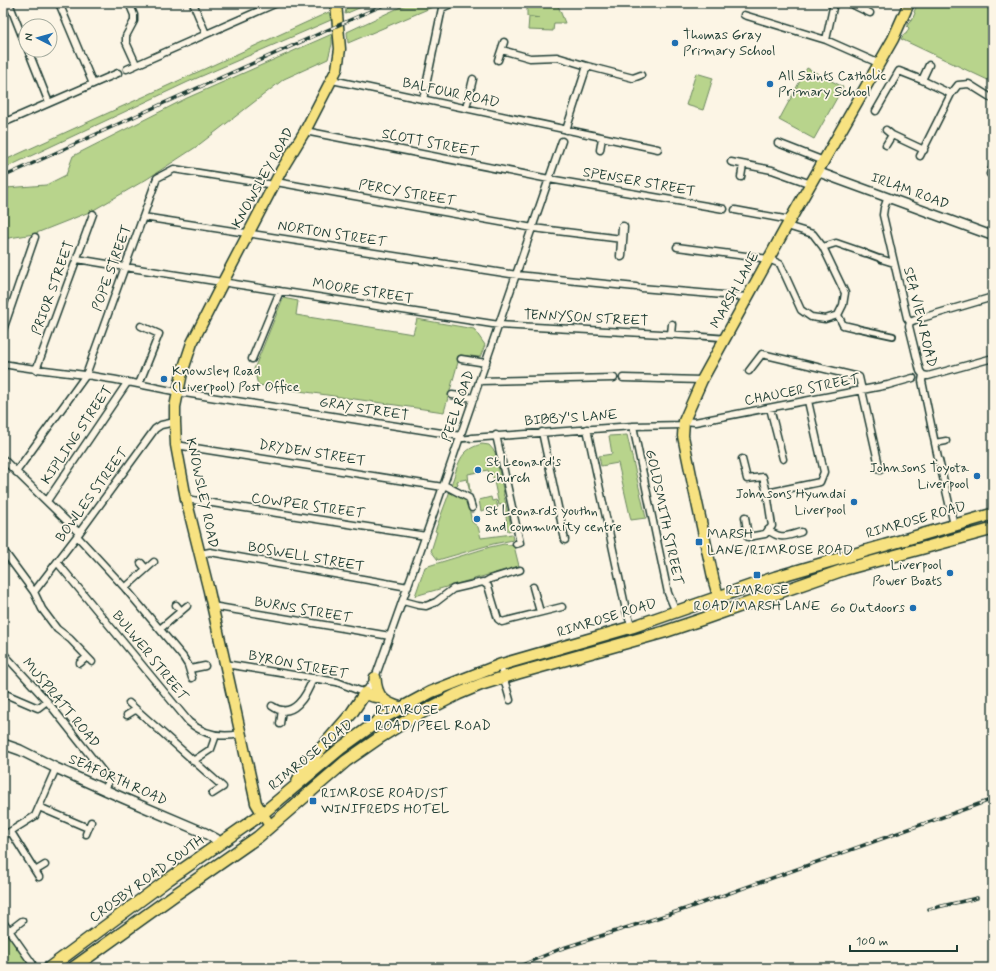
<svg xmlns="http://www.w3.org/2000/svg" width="996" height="971" viewBox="0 0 996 971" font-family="Mynerve,sans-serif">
<rect width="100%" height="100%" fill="#fcf5e5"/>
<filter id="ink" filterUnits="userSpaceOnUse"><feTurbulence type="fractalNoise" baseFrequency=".025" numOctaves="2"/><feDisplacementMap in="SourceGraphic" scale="8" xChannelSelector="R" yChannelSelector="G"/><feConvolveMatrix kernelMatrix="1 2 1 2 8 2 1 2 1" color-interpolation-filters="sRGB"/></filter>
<g filter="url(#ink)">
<path fill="#b8d48c" stroke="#6c8860" d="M350,3H371L345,14L347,4Z
M409,3H442L348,43L347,32Z
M527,3H550V4L557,3L565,23H554L553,31L528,30L529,17L539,18L527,16Z
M921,3H992L993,6L992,82L901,39L904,34H906L909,28L907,26L911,19L912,20L915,13L914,12L917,5L919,6Z
M329,12L331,20L188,82L3,169V161Z
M332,34V44L328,59L284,79L196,147L147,179L92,211L34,234L3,239V190L6,188L46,185L66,175L73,156L187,98Z
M807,68L843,87L814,139L779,120Z
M696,73L713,78L703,110L686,105Z
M283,298L298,301L296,315L413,334L417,319L474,329L485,345L480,357L460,355L444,412L258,385L254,369Z
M627,435L646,518L631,520L618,463L601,466L599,456L612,454L609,436Z
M482,444L489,445L495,452L504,494L503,495L504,496L512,530L508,531L506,523H507L504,504L499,505L492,472L489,473L488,470L468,474L470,493L467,479L457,481L458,485L456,487L451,485C459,465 458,450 482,444Z
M450,491L467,499L472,522L478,527L481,538L512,534L513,540L493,544L438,560L431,551L437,532L435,531Z
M491,497L492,501L496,500L498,507L481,511L479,500Z
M504,544L514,546L519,566L415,596L425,567L490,547Z
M3,925L31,966L28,968H3Z"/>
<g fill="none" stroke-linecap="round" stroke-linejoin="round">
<defs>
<path id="pedestrian" d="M865,253L881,259
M856,328L893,336
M698,336L724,338
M460,439L472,438"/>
<path id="minor" d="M9,3L26,46
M59,3L93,84
M129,3L134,15V21L126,36V42L136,64
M193,3L206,34
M849,3L870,13
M744,15L826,40L878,63
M826,40L834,3
M28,50L49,103
M502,50L530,58L557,57L587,66L633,78L641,75
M498,60L504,42
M127,69L277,3
M332,80L658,149
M922,80L929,65
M423,100L442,8L453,3
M466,108L473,79
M876,111L899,71L922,80L951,94
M3,123L118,73
M566,130L587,66
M886,130L892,135L924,150
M305,131L549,179L724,209
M778,143L824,161
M886,145L892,135
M600,150L602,138
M920,156L951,94L958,85L969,84L993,99
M731,162L772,170L811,184
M990,174L993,166
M741,177L743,165
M276,182L533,228L622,239
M888,197L884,208L883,215L907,318L910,322L909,326L920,371L923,375L922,381L938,458
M735,210L790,220
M143,217L517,275L636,287
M787,226L813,234L823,247L845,293L843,305L838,315
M677,247L769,259L780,264L801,310L811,317L825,319L838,315
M823,247L836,243L865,253
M77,259L125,267L499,325L698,336
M881,259L894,263
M641,288L747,297
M838,315L843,325L856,328
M910,322L915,320L993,297
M3,330L35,237
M671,334L672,324
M252,359L280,291
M461,359L486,363
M3,364C30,369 57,371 85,375C116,379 147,386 178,392L461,436
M36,370L93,214
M749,371L762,354L859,377L880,470
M923,375L928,376L993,358
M623,378L702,380
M479,381L614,378
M139,384L159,334L141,326
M452,395L474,398
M770,408L783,459
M684,421L695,422L888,385L913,378
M633,426L668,593L676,612
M587,429L626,610L632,627
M542,432L565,540
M496,435L520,543L516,544
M472,438L633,426L684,425
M935,443L946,441
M176,445L443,487
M3,459L79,533
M742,459L747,479L763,477L767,493L820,482L824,472L808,401
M939,460L954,525
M16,472L86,375L157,178L174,169L274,185
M444,485L448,487L469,498L472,508
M186,499L426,536
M47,501L127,383
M745,517L748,537L765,534L772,526L767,493
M768,530C781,540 786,536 801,532
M77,536L125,588L183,657L188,665L192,678
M3,550L34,592L42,609L57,629L70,639L92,662
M200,554L210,552L408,587
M57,562L189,722C204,735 221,738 240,734
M141,563L146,569
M485,582L490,579L520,570
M533,587L540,612
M125,588L154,562
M34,592L77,536L155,429L161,425L175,422
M403,601L418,605L426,606L436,602L453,589L483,582L488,586L498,619L502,622L562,607
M176,605L181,611
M212,606L390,636
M160,629L187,606
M3,653L47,701L108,778V783L105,789
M80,663L87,657
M225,664L337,682L365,693L375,678L438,501L562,141
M500,665L510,700
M190,669L205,666
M3,693L38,708L47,701
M129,703L223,787L212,794
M272,706C293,721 307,695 313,678
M127,715L135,710
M280,724L282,710
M193,761L211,749L216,735
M39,807L88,828
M11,832L39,877
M86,834L91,822
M3,836L35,816L56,768
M35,871L45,865
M3,922L32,963
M9,931L22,921"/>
<path id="tertiary" d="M818,172L993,236
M621,256L623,227"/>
<path id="secondary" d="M3,744L20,750L56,768L123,798L205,833L216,839L220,844"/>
<path id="primary" d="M723,612L714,582L691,475L683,436L684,421L702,380L790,220L893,39L909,3
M270,826L256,803L209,591L186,499L176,445L175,422V407L182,373L192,343L223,282L282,169L305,131L337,69L340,49L336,3"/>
<path id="trunk" d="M375,678C376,697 384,703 401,708
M298,780L305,767L351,714L365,693L373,696L381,697
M49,968L169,879L262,814L341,748L381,719L431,692L500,665L632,627L776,577L993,514
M73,968L176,894L258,837L346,761L382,736L411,718L458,694L482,684L518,673L664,632L703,619L846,569L993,529"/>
</defs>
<use href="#pedestrian" stroke="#1f3d34" stroke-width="8"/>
<use href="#minor" stroke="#1f3d34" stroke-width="9"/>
<use href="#tertiary" stroke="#1f3d34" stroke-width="11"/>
<use href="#secondary" stroke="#1f3d34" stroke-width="12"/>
<use href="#primary" stroke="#1f3d34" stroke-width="13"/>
<use href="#trunk" stroke="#1f3d34" stroke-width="14"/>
<use href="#pedestrian" stroke="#fcf5e5" stroke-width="4.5"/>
<use href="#minor" stroke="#fcf5e5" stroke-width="6"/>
<use href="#tertiary" stroke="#fcf5e5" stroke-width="8"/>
<use href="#secondary" stroke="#fcf5e5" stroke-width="9"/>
<use href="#primary" stroke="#f7e281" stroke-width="10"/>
<use href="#trunk" stroke="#f7e281" stroke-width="11"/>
<defs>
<path id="rail" d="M3,177L164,103L388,3
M929,909L977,898
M515,968L560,949L685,909L993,799"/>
</defs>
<use href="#rail" stroke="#1f3d34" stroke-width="3.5"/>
<use href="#rail" stroke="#fcf5e5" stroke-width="2" stroke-dasharray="6" stroke-linecap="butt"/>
</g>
</g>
<g fill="#1f6fb2" stroke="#fcf5e5" stroke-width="1.5">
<circle cx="675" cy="43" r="4"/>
<circle cx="770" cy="84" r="4"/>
<circle cx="164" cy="379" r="4"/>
<circle cx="478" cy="470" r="4"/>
<circle cx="977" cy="476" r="4"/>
<circle cx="854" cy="502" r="4"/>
<circle cx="477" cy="519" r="4"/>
<rect x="695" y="538" width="8" height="8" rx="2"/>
<circle cx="950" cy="573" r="4"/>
<rect x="753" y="571" width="8" height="8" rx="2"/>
<circle cx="913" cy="608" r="4"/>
<rect x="363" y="714" width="8" height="8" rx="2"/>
<rect x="309" y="797" width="8" height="8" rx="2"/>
</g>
<g text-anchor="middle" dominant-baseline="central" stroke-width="3.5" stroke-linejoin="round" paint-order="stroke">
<g font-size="14" fill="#1f3d34" stroke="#fcf5e5" text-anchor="start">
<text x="683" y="35">Thomas Gray<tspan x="683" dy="16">Primary School</tspan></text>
<text x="778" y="76">All Saints Catholic<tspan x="778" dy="16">Primary School</tspan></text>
<text x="172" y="371">Knowsley Road<tspan x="172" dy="16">(Liverpool) Post Office</tspan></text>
<text x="486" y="462">St Leonard's<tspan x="486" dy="16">Church</tspan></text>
<text x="969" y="468" text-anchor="end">Johnsons Toyota<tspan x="969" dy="16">Liverpool</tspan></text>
<text x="846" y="494" text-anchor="end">Johnsons Hyundai<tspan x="846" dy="16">Liverpool</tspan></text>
<text x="485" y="511">St Leonards youthn<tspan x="485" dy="16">and community centre</tspan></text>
<text x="707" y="534">MARSH<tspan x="707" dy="16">LANE/RIMROSE ROAD</tspan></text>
<text x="942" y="565" text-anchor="end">Liverpool<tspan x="942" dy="16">Power Boats</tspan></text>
<text x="757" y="590" text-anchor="middle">RIMROSE<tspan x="757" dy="16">ROAD/MARSH LANE</tspan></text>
<text x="905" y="608" text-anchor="end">Go Outdoors</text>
<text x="375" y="710">RIMROSE<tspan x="375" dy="16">ROAD/PEEL ROAD</tspan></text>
<text x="321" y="793">RIMROSE ROAD/ST<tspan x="321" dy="16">WINIFREDS HOTEL</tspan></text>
</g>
<g font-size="14" fill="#1f3d34" stroke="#fcf5e5">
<text transform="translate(451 93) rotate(12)">BALFOUR ROAD</text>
<text transform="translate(430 143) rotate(11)">SCOTT STREET</text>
<text transform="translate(263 178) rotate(-61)">KNOWSLEY ROAD</text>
<text transform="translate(639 182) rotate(10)">SPENSER STREET</text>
<text transform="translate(910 191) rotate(20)">IRLAM ROAD</text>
<text transform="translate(407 193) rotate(10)">PERCY STREET</text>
<text transform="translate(332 234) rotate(9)">NORTON STREET</text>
<text transform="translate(112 268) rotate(-70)">POPE STREET</text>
<text transform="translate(53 288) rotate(-70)">PRIOR STREET</text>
<text transform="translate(735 290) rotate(-61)">MARSH LANE</text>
<text transform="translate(363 291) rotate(9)">MOORE STREET</text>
<text transform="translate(920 317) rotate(76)">SEA VIEW ROAD</text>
<text transform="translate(586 318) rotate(3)">TENNYSON STREET</text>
<text transform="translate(802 390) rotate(-11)">CHAUCER STREET</text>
<text transform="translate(458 406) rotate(-71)">PEEL ROAD</text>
<text transform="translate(364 409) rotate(9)">GRAY STREET</text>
<text transform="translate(571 418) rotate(-4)">BIBBY'S LANE</text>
<text transform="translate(77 435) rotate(-56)">KIPLING STREET</text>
<text transform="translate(312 453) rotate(9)">DRYDEN STREET</text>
<text transform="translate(202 493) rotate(78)">KNOWSLEY ROAD</text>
<text transform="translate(92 495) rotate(-54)">BOWLES STREET</text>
<text transform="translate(308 506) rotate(8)">COWPER STREET</text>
<text transform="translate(664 517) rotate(78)">GOLDSMITH STREET</text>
<text transform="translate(916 520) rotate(-16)">RIMROSE ROAD</text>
<text transform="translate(306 557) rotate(10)">BOSWELL STREET</text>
<text transform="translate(303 610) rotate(10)">BURNS STREET</text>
<text transform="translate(607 618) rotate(-17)">RIMROSE ROAD</text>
<text transform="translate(150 656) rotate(51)">BULWER STREET</text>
<text transform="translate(298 665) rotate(11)">BYRON STREET</text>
<text transform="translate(61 703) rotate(50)">MUSPRATT ROAD</text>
<text transform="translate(311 755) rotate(-39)">RIMROSE ROAD</text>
<text transform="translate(118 780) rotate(24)">SEAFORTH ROAD</text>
<text transform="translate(147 879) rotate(-36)">CROSBY ROAD SOUTH</text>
</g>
</g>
<rect width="996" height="971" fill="none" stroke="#fcf5e5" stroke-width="16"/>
<rect x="8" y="8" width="980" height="955" fill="none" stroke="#1f3d34" stroke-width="1.5" filter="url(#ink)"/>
<g transform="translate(38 38) rotate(276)"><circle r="19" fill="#fcf5e5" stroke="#a4ab9e"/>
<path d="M0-3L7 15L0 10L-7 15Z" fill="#1f6fb2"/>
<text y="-6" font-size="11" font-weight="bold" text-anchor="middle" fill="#1f3d34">N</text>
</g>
<path d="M850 945v6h107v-6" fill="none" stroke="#1f3d34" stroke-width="2"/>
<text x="856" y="945" font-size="12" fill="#1f3d34" stroke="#fcf5e5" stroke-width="3" paint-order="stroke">100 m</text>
</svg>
